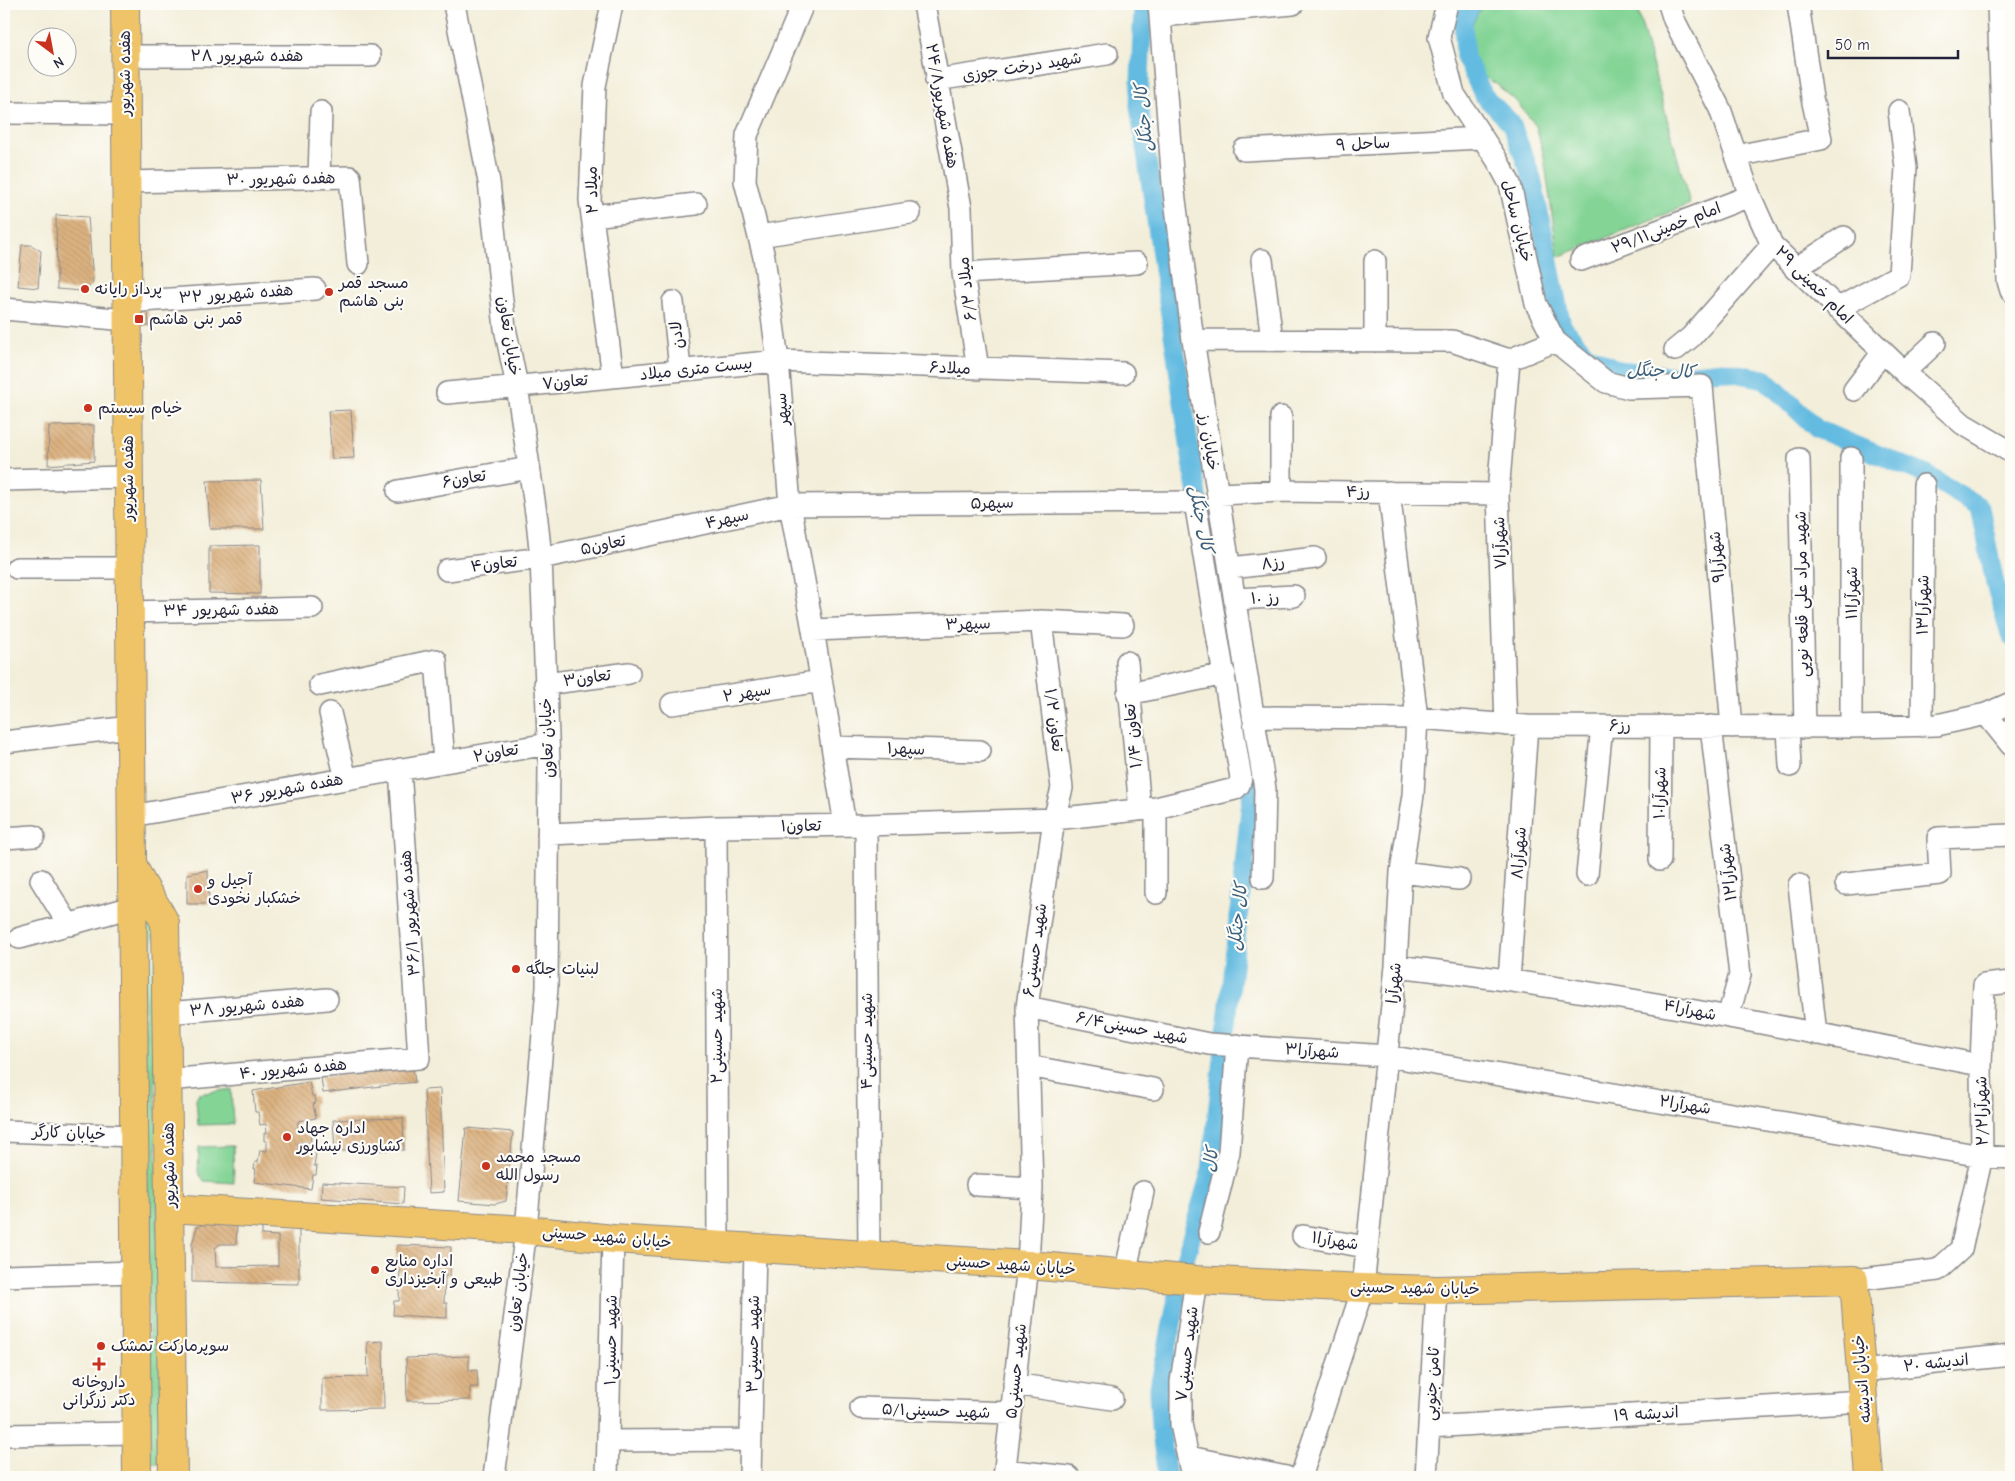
<svg xmlns="http://www.w3.org/2000/svg" width="2015" height="1481" viewBox="0 0 2015 1481" font-family="'Comic Neue','Playpen Sans Arabic',sans-serif">
<defs>
<pattern id="building-back-hatch" width="6" height="6" patternUnits="userSpaceOnUse" patternTransform="scale(1.25)"><rect width="6" height="6" fill="#dcb281"/><path d="M-1 5l2 2M0 0l6 6M5-1l2 2" fill="none" stroke="#bc9970"/></pattern>
</defs>
<rect width="100%" height="100%" fill="#fdfcf7"/>
<filter id="ink" filterUnits="userSpaceOnUse"><feTurbulence type="fractalNoise" baseFrequency=".02" numOctaves="2"/><feDisplacementMap in="SourceGraphic" scale="10" xChannelSelector="R" yChannelSelector="G"/><feConvolveMatrix kernelMatrix="1 2 1 2 8 2 1 2 1" color-interpolation-filters="sRGB"/></filter>
<filter id="wash" filterUnits="userSpaceOnUse"><feTurbulence type="fractalNoise" baseFrequency=".0096" numOctaves="4" result="noise"/><feDisplacementMap in="SourceGraphic" scale="20" xChannelSelector="R" yChannelSelector="G"/><feGaussianBlur stdDeviation="1.12" result="paint"/><feColorMatrix in="noise" values="0 0 0 0 0 0 0 0 0 0 0 0 0 0 0 0 0 1.4 0 .05"/><feComposite in="paint" operator="in"/></filter>
<g filter="url(#wash)">
<rect width="100%" height="100%" fill="#f3eed9"/>
<path fill="#83d495" stroke="#527b68" d="M1483,4H1636L1690,204L1558,257L1544,157L1536,126L1515,100L1496,84L1481,75L1473,53L1472,24Z
M143,911L153,925L162,1464L151,1463Z
M231,1089L233,1124L198,1125L196,1099L199,1094Z
M233,1146L234,1183L204,1181L198,1172L199,1147Z"/>
<g fill="none" stroke-linecap="round" stroke-linejoin="round">
<path stroke="#64bbe1" stroke-width="19" d="M1143,4L1139,106L1200,517
M1472,4L1463,20L1465,57L1484,96L1511,123L1532,178L1562,326L1586,354L1618,370L1674,376L1723,371L1765,379L1817,429L1927,475L1980,507L1995,584L2011,637
M1226,1031L1254,772L1233,671
M1182,1269L1211,1170L1224,1049
M1167,1477L1160,1426L1158,1393L1177,1299"/>
</g>
<g id="blocks">
<path fill="url(#building-back-hatch)" d="M56,215L88,217L93,282L88,288L81,291L57,289Z
M22,245H31L41,251L38,288L18,286Z
M148,309L149,326H143L142,310Z
M351,410L354,458L332,459L328,411Z
M94,425V461L48,465L49,426Z
M261,480L264,529H210L207,481Z
M260,545V594L209,593V546Z
M208,870L209,904H187V874Z
M413,1068L415,1082L323,1093L321,1077Z
M309,1082L312,1096H315L316,1103L313,1104L316,1118L298,1121V1128H310L311,1143H298V1150L316,1153L314,1166H317L316,1175H313L311,1189L254,1182L256,1169H254L255,1162H258L260,1150L267,1151V1141H264V1133H267L266,1124L260,1125L258,1112H255L253,1091Z
M440,1089L444,1192L429,1193L424,1090Z
M403,1118L404,1150L335,1151L333,1120Z
M466,1128L513,1132L506,1201L495,1204L459,1201Z
M322,1182L404,1187L403,1204L321,1198Z
M210,1222L237,1224L236,1244H220L215,1248L216,1267L278,1266V1236L262,1235V1225L299,1228V1284L192,1282V1244L197,1227Z
M397,1245L451,1247L450,1276L445,1275L444,1303H447V1318L393,1315L394,1301H399L400,1270H396Z
M383,1341L384,1409L322,1410V1378L368,1377L367,1342Z
M469,1356V1371L477,1370L478,1387H470V1400L407,1401L406,1358Z"/>
</g>
</g>
<g filter="url(#ink)">
<use href="#blocks" fill-opacity="0" stroke="#8a888a" stroke-width="1"/>
<g fill="none" stroke-linecap="round" stroke-linejoin="round">
<defs>
<path id="minor" d="M454,4L489,182L505,328L517,386L537,520L541,558L549,763L547,988L526,1230L494,1477
M612,4L595,86L590,200L613,377
M803,4L747,135L745,181L764,257L778,361L790,505L813,630L845,825
M924,4L961,208L963,273L978,369
M1159,4L1173,184L1193,340L1265,789L1263,878
M1447,4L1439,37L1454,94L1497,160L1510,184L1536,304L1555,341L1509,360
M1669,4L1674,20L1720,109L1750,196L1772,245L1904,372L1963,424L2011,452
M1998,4L2008,281L2011,291
M1160,16L1293,4
M125,56H370
M936,80L1107,54
M4,113L126,114
M1244,150L1481,138
M1736,156L1821,139L1812,98L1798,4
M319,178L321,112
M126,182L350,177L358,264
M592,216L696,204
M759,236L910,213
M1262,260L1272,340
M1581,260L1750,196
M1375,261V341
M1795,269L1844,237
M963,273L1137,263
M127,302L315,289
M673,302L680,369
M4,309L127,320
M1837,309L1899,275L1906,168L1899,111
M1193,340L1452,341L1509,360
M1555,341L1606,382L1629,388L1702,386L1732,727
M1675,350L1691,337L1772,245
M1904,372L1935,343
M1854,390L1883,352
M447,393L778,361L1123,373
M1281,417V491
M1851,458V727
M1799,459L1805,728
M4,480L128,477
M398,491L529,468
M1219,494L1281,491L1498,494
M17,568H129
M1231,568L1315,558
M447,570L541,558L790,505L1195,502L1241,778L1239,785L1235,789L1156,808L1054,819L866,825L716,827L548,834
M1236,599L1294,596
M129,612L312,608
M813,630L1041,621L1123,625
M1127,662L1140,810
M545,684L629,673
M320,685L436,660L444,762
M1128,694L1225,674
M672,704L821,681
M330,713L346,779
M1986,714L2011,745
M1253,717L1417,718L1527,726L1851,727L1937,725L1986,714L2011,703
M1506,725L1498,494L1509,360
M1711,726L1740,975L1728,1017
M1922,726L1924,485
M1788,728L1790,766
M4,742L130,727
M832,747L980,751
M131,816L548,744
M866,825L869,1256
M716,827L718,1244
M4,838L34,836
M1660,860L1661,726
M1401,872L1459,879
M1587,875L1602,726
M41,880L69,925
M1846,884L1940,874L1938,838L2011,835
M1799,885L1816,1034
M1156,893V808
M20,938L132,907
M1396,966C1593,988 1787,1028 1981,1065
M1509,980L1527,726
M1027,1007L1209,1044L1387,1056L1982,1156L2011,1158
M167,1013L327,999
M1028,1066L1153,1089
M167,1080L419,1058L400,769
M4,1131L134,1136
M977,1185L1032,1188
M1209,1232L1229,1152L1237,1045
M1303,1236L1366,1247
M1125,1274L1143,1192
M4,1276L136,1272
M1854,1280L1938,1270L1961,1249L1982,1156L1981,1065L1984,985L2011,982
M1861,1371L2011,1355
M1014,1384L1112,1399
M861,1408L1011,1413
M1429,1427L1864,1401
M4,1435L138,1433
M608,1441L751,1440
M1189,1457L1286,1477
M1005,1470L1069,1477
M607,1477L613,1239
M750,1477L755,1248
M1004,1477L1028,1265L1032,1188L1027,1007L1054,819L1062,788L1041,621
M1192,1477L1181,1424V1382L1196,1280
M1301,1477L1363,1288L1396,966L1401,872L1413,795L1417,718L1389,492
M1426,1477L1437,1290"/>
<path id="major" d="M125,4L137,1477
M133,865C141,887 156,903 165,923L173,1477
M169,1208L526,1230L613,1239L1028,1265L1196,1280L1363,1288L1437,1290L1854,1280L1869,1477"/>
</defs>
<use href="#minor" stroke="#8a888a" stroke-width="24"/>
<use href="#major" stroke="#8a888a" stroke-width="30"/>
<use href="#minor" stroke="#fff" stroke-width="21"/>
<use href="#major" stroke="#efc469" stroke-width="28"/>
</g>
</g>
<g fill="#c8321e" stroke="#fdfcf7" stroke-width="2">
<circle cx="85" cy="289" r="5"/>
<circle cx="329" cy="292" r="5"/>
<rect x="134" y="314" width="10" height="10" rx="2.5"/>
<circle cx="88" cy="408" r="5"/>
<circle cx="198" cy="889" r="5"/>
<circle cx="516" cy="969" r="5"/>
<circle cx="287" cy="1137" r="5"/>
<circle cx="486" cy="1166" r="5"/>
<circle cx="375" cy="1270" r="5"/>
<circle cx="101" cy="1346" r="5"/>
<path d="M96.5 1356.5h5v5h5v5h-5v5h-5v-5h-5v-5h5z"/>
</g>
<g text-anchor="middle" dominant-baseline="central" stroke-width="4.5" stroke-linejoin="round" paint-order="stroke">
<g font-size="16" fill="#22223b" stroke="#fdfcf7">
<text x="247" y="56">هفده شهریور ۲۸</text>
<text transform="translate(1022 67) rotate(-9)">شهید درخت جوزی</text>
<text transform="translate(125 73) rotate(-90)">هفده شهریور</text>
<text transform="translate(942 106) rotate(80)">هفده شهریور۲۴/۸</text>
<text transform="translate(1363 144) rotate(-3)">ساحل ۹</text>
<text transform="translate(281 179) rotate(-1)">هفده شهریور ۳۰</text>
<text transform="translate(592 190) rotate(-91)">میلاد ۲</text>
<text transform="translate(1517 221) rotate(76)">خیابان ساحل</text>
<text transform="translate(1666 228) rotate(-21)">امام خمینی۲۹/۱۱</text>
<text transform="translate(1814 285) rotate(45)">امام خمینی ۲۹</text>
<text transform="translate(967 289) rotate(-97)">میلاد ۶/۲</text>
<text transform="translate(236 294) rotate(-4)">هفده شهریور ۳۲</text>
<text transform="translate(677 335) rotate(-96)">لادن</text>
<text transform="translate(509 336) rotate(81)">خیابان تعاون</text>
<text transform="translate(950 368) rotate(2)">میلاد۶</text>
<text transform="translate(696 369) rotate(-6)">بیست متری میلاد</text>
<text transform="translate(565 382) rotate(-5)">تعاون۷</text>
<text transform="translate(782 409) rotate(-95)">سپهر</text>
<text transform="translate(1209 442) rotate(81)">خیابان رز</text>
<text transform="translate(128 478) rotate(-90)">هفده شهریور</text>
<text transform="translate(464 479) rotate(-10)">تعاون۶</text>
<text x="1358" y="492">رز۴</text>
<text transform="translate(992 503) rotate(-1)">سپهر۵</text>
<text transform="translate(727 519) rotate(-12)">سپهر۴</text>
<text transform="translate(1500 543) rotate(-92)">شهرآرا۷</text>
<text transform="translate(603 545) rotate(-12)">تعاون۵</text>
<text transform="translate(1717 557) rotate(-95)">شهرآرا۹</text>
<text transform="translate(1273 563) rotate(-7)">رز۸</text>
<text transform="translate(494 564) rotate(-7)">تعاون۴</text>
<text transform="translate(1852 593) rotate(-90)">شهرآرا۱۱</text>
<text transform="translate(1802 594) rotate(-91)">شهید مراد علی قلعه نویی</text>
<text transform="translate(1265 598) rotate(-3)">رز ۱۰</text>
<text transform="translate(1923 605) rotate(-89)">شهرآرا۱۳</text>
<text transform="translate(221 610) rotate(-1)">هفده شهریور ۳۴</text>
<text transform="translate(968 624) rotate(-2)">سپهر۳</text>
<text transform="translate(587 678) rotate(-8)">تعاون۳</text>
<text transform="translate(747 693) rotate(-9)">سپهر ۲</text>
<text transform="translate(1054 720) rotate(83)">تعاون ۱/۲</text>
<text x="1620" y="726">رز۶</text>
<text transform="translate(1133 736) rotate(-96)">تعاون ۱/۴</text>
<text transform="translate(547 738) rotate(-92)">خیابان تعاون</text>
<text transform="translate(906 749) rotate(2)">سپهر۱</text>
<text transform="translate(496 753) rotate(-10)">تعاون۲</text>
<text transform="translate(287 789) rotate(-10)">هفده شهریور ۳۶</text>
<text transform="translate(1660 793) rotate(-89)">شهرآرا۱۰</text>
<text transform="translate(801 826) rotate(-1)">تعاون۱</text>
<text transform="translate(1519 853) rotate(-86)">شهرآرا۸</text>
<text transform="translate(1728 872) rotate(-97)">شهرآرا۱۲</text>
<text transform="translate(410 913) rotate(-94)">هفده شهریور ۳۶/۱</text>
<text transform="translate(1035 950) rotate(-82)">شهید حسینی۶</text>
<text transform="translate(1394 983) rotate(-85)">شهرآرا</text>
<text transform="translate(247 1006) rotate(-5)">هفده شهریور ۳۸</text>
<text transform="translate(1690 1010) rotate(11)">شهرآرا۴</text>
<text transform="translate(1132 1028) rotate(11)">شهید حسینی۶/۴</text>
<text transform="translate(717 1036) rotate(-90)">شهید حسینی۲</text>
<text transform="translate(867 1041) rotate(-90)">شهید حسینی۴</text>
<text transform="translate(1312 1051) rotate(4)">شهرآرا۳</text>
<text transform="translate(293 1069) rotate(-5)">هفده شهریور ۴۰</text>
<text transform="translate(1685 1105) rotate(9)">شهرآرا۲</text>
<text transform="translate(1982 1111) rotate(-91)">شهرآرا۲/۲</text>
<text transform="translate(69 1133) rotate(2)">خیابان کارگر</text>
<text transform="translate(169 1165) rotate(-91)">هفده شهریور</text>
<text transform="translate(607 1237) rotate(5)">خیابان شهید حسینی</text>
<text transform="translate(1335 1241) rotate(9)">شهرآرا۱</text>
<text transform="translate(1011 1265) rotate(4)">خیابان شهید حسینی</text>
<text transform="translate(1415 1288) rotate(1)">خیابان شهید حسینی</text>
<text transform="translate(518 1292) rotate(-83)">خیابان تعاون</text>
<text transform="translate(611 1340) rotate(-89)">شهید حسینی۱</text>
<text transform="translate(753 1344) rotate(-89)">شهید حسینی۳</text>
<text transform="translate(1187 1354) rotate(-83)">شهید حسینی۷</text>
<text transform="translate(1936 1363) rotate(-6)">اندیشه ۲۰</text>
<text transform="translate(1016 1371) rotate(-84)">شهید حسینی۵</text>
<text transform="translate(1862 1379) rotate(-95)">خیابان اندیشه</text>
<text transform="translate(1432 1384) rotate(-87)">ثامن جنوبی</text>
<text transform="translate(936 1411) rotate(2)">شهید حسینی۵/۱</text>
<text transform="translate(1646 1414) rotate(-3)">اندیشه ۱۹</text>
</g>
<g font-size="16" fill="#22223b" stroke="#fdfcf7" text-anchor="start">
<text x="339" y="283">مسجد قمر<tspan x="339" dy="18">بنی هاشم</tspan></text>
<text x="95" y="289">پرداز رایانه</text>
<text x="149" y="319">قمر بنی هاشم</text>
<text x="98" y="408">خیام سیستم</text>
<text x="208" y="880">آجیل و<tspan x="208" dy="18">خشکبار نخودی</tspan></text>
<text x="526" y="969">لبنیات جلگه</text>
<text x="297" y="1128">اداره جهاد<tspan x="297" dy="18">کشاورزی نیشابور</tspan></text>
<text x="496" y="1157">مسجد محمد<tspan x="496" dy="18">رسول الله</tspan></text>
<text x="385" y="1261">اداره منابع<tspan x="385" dy="18">طبیعی و آبخیزداری</tspan></text>
<text x="111" y="1346">سوپرمارکت تمشک</text>
<text x="99" y="1382" text-anchor="middle">داروخانه<tspan x="99" dy="18">دکتر زرگرانی</tspan></text>
</g>
<g font-size="18" font-style="italic" fill="#3c5f7d" stroke="#fdfcf7">
<text transform="translate(1144 118) rotate(-95)">کال جنگل</text>
<text transform="translate(1661 371) rotate(2)">کال جنگل</text>
<text transform="translate(1201 519) rotate(79)">کال جنگل</text>
<text transform="translate(1238 917) rotate(-84)">کال جنگل</text>
<text transform="translate(1211 1160) rotate(-81)">کال</text>
</g>
</g>
<rect width="2015" height="1481" fill="none" stroke="#fdfcf7" stroke-width="20"/>
<g transform="translate(52 52) rotate(148)"><circle r="24" fill="#fdfcf7" stroke="#a5a5ac"/>
<path d="M0-4L9 19L0 12L-9 19Z" fill="#c8321e"/>
<text y="-8" font-size="14" font-weight="bold" text-anchor="middle" fill="#22223b">N</text>
</g>
<path d="M1828 50v8h130v-8" fill="none" stroke="#22223b" stroke-width="2.5"/>
<text x="1835" y="50" font-size="15" fill="#22223b" stroke="#fdfcf7" stroke-width="4" paint-order="stroke">50 m</text>
</svg>
